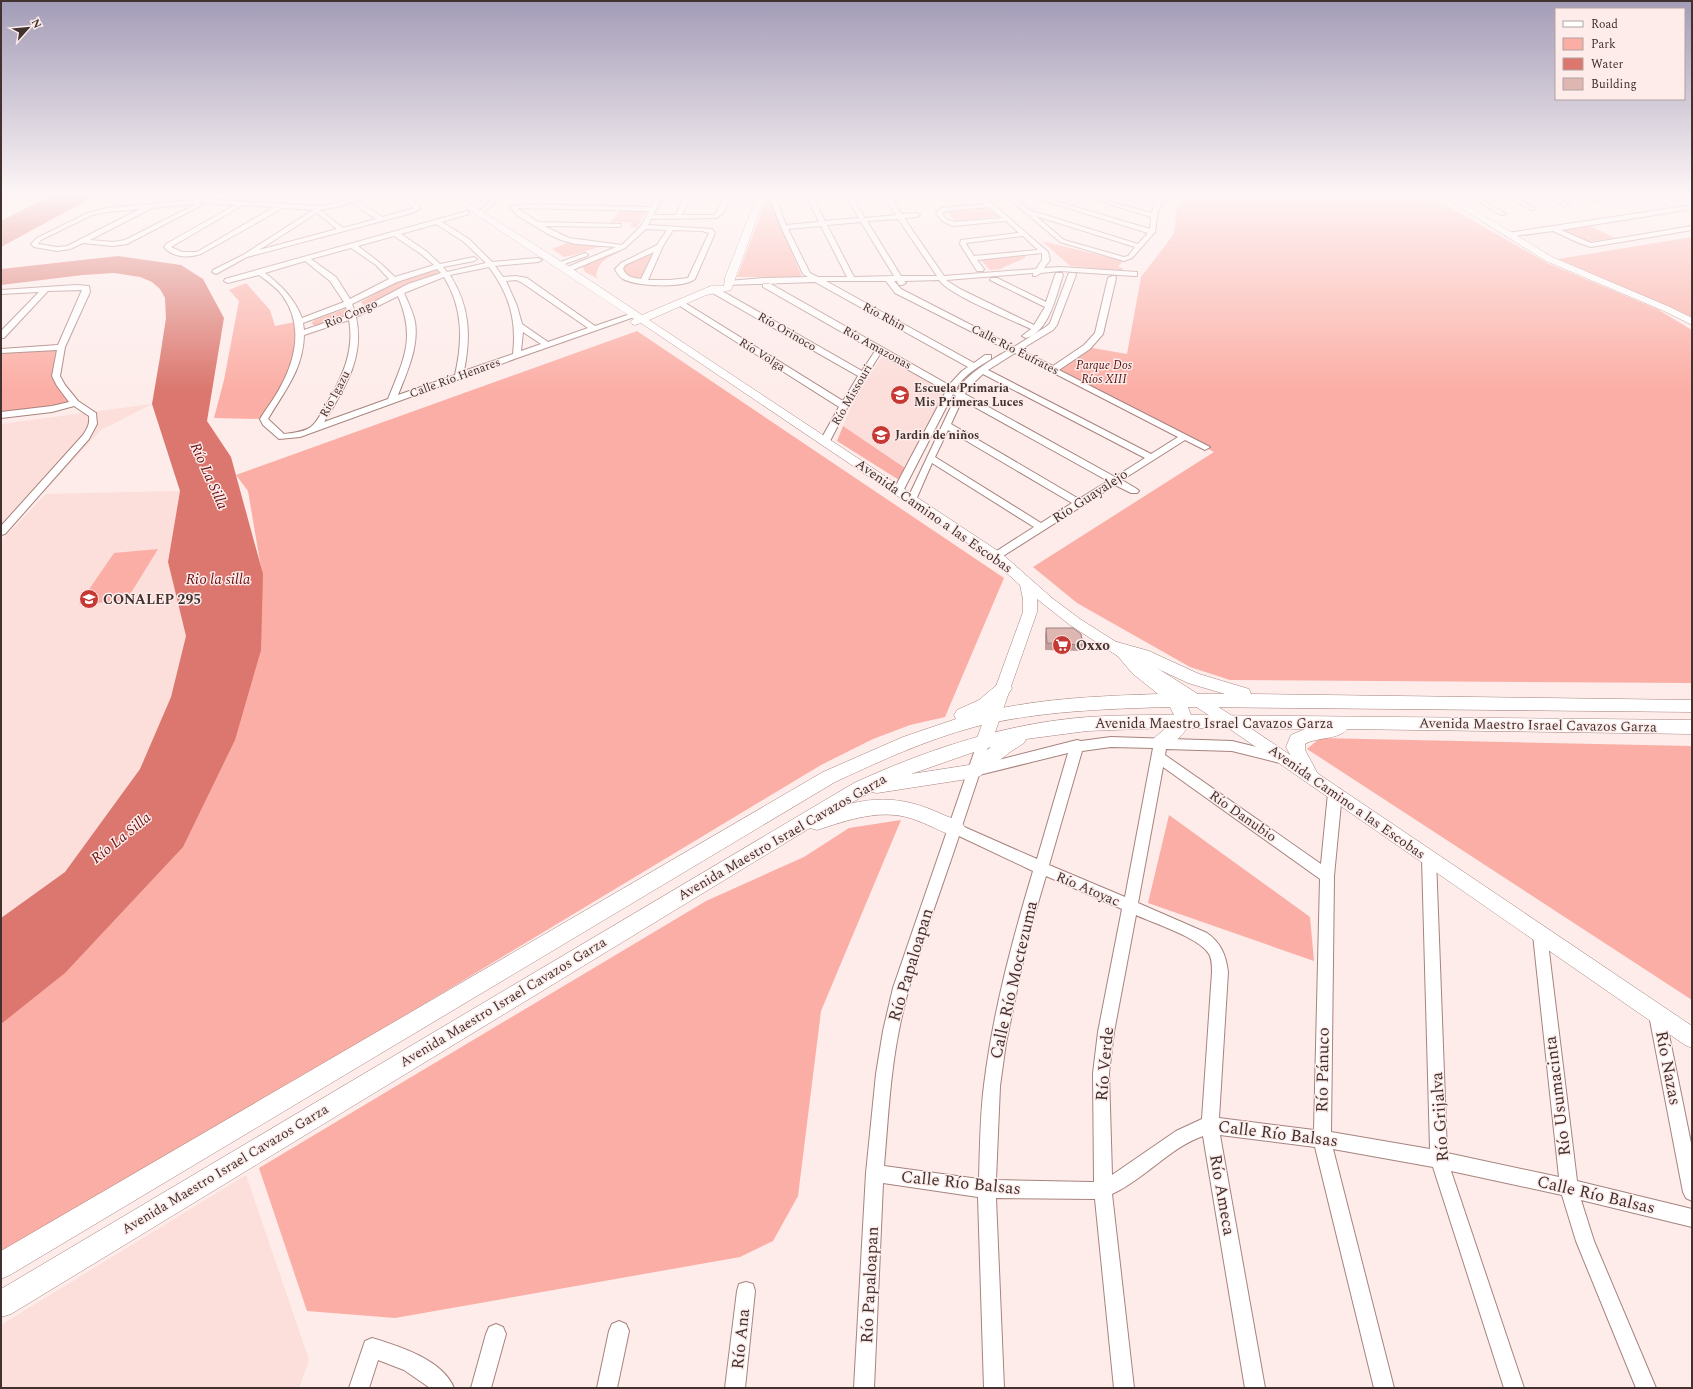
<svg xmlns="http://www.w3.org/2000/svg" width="1693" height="1389" viewBox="0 0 1693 1389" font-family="Spectral,serif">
<rect width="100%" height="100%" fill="#fdecea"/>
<path fill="#fcdeda" d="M884,353L945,391L905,468L843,426L854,400Z
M152,404L101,430L1,539V424Z
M180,491L168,562L186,636L171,697L140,769L65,872L1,918V541L46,494Z
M246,1175L309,1360L299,1388H1V1325Z"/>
<path fill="#fbaea5" d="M1185,196H1430L1547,263L1657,309L1692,330V683L1230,680L1190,667L1077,603L1033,567L1214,452L1053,370L1087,347L1127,354L1141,277L1174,234L1177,208Z
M767,198H769L802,277H737Z
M988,206L999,216L955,221L947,211Z
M648,209L636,228L630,226L632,223L627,222L610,223L620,210Z
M1590,226L1615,238L1588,242L1564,232V230Z
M1692,237V317L1558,259Z
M1042,241L1123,261L1118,267L1122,268L1123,271L1070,266Z
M567,243L571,244L606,245L573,255L564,257L552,249Z
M650,251L655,252L642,278L635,279L625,274L623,269L625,265Z
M615,252H620C607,258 599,260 596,276L599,279L585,272L583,267L585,264Z
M1026,255L1025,258L1000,269L990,270L980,259Z
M431,269H438L439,272L435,275L365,307L361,302L396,282Z
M246,283L270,310L275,326L295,322C303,360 281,389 261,419L214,418L224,380L239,301L229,290Z
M348,308L351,315L316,327L311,323L315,320Z
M637,331L1004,578L945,717L910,725L873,739L821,765L1,1259V983L92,915L262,574L248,491L236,475Z
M61,347L56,376L75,403L1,415V351Z
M843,426L905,468L899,480L837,441Z
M158,549L126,601L79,604L114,553Z
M1320,738L1692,746V1000L1307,749Z
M1169,815L1310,917L1314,961L1148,903Z
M901,820L821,1011L798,1196L773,1241L740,1257L395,1318L307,1311L259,1168L706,901L804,857L849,828Z"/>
<path fill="#db776e" d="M50,196H95L1,247V221Z
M118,256L181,265L203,279L224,318L207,421L231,457L263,574L261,650L235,740L183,847L65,973L1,1024V918L65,872L140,769L171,697L186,636L168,562L180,491L152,404L160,357L166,318L165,298L160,289L152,282L140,277L114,273L83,275L1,285V269Z"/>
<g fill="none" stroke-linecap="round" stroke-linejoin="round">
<defs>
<path id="minor" d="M351,196H358L354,199L383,217L414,208L398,196H405L419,205L420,209L412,213L247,257L216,274L212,272L213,270L243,255L313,210L283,208L201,254C188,258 173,258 164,247L166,244L235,205L199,203L201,205L200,206L127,244L113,246L83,243L70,249L57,251L34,247L31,244L37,238L88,213L107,208L204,199L318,206L338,203ZM350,202L376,219L343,228L320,210L342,206ZM196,204L125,240L113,242L90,240L152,208ZM243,205L274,207L197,252H182L171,247ZM140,209L67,246L57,247L38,244L41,240L92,215L107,212ZM317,213L337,229L259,250Z
M493,196H499L500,198L482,214H478V212L494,198Z
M657,196H663L653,215H676L685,196H691L682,215H713L717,212L725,196H731L723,213L717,218L651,219L648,225L712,229L715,233L695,279C683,289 636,286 623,279C619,277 617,273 615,269L621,263L657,245L667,230L646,229L625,248L568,272H565V268L616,247L575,244L561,240L546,233L518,216L510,207L520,204L651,207ZM517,208H520L649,211L641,226L622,245L569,238L544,226L619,227L621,226V224L538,222ZM673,230L702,231L709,233L688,278L670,280H648L663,246ZM654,252L641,279C634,278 626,277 623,269L625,265Z
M769,196H775L786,225L819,222L806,196H812L825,221L859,218L845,196H851L865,218L896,215L883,196H889L902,214L917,213L920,215L917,217L904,218L944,276L1036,269L1042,260V253L977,260L984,269L983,271H977L960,244L961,240L1019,233L1006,221L953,226L942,221L936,213L941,208L984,204L975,196H982L993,204L1048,252L1050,260L1044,268L1060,267L1137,272V276H1134L1060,271L1041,273L1036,276H1033V273L946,280L960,289L1034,325L1045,307L990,280L991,278H997L1046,302L1055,275L1056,273H1062L1063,275C1056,296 1049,332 1026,338L1022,336L1031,329C1012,320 949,295 939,280L904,281L906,283L902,285H899L897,281H894L901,289L1014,347L1047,326L1050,323L1068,275L1069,273H1075L1076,275L1057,325L1053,330L1020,350L1053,366L1084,345L1095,333L1108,278L1112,276H1115L1116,278L1103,334L1090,349L1059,370L1210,447L1205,450L1185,440L1122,480L1137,489L1139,491L1137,493H1131L1115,485L1000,558H992L991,556L992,554L1034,527L932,463L915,502H909L907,500L956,396L953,394L903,491L901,493H895L893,491L946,391L880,354L848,406L830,441L825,444L822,443L820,441L839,407L675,303L679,301H682L843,401L858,376L709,291V287H715L862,371L875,351L763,287V283H769L949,385L962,371L968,367L815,282L725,285V281H728L765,278L808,277L803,274L781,227ZM989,207L1002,218L954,222L946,219L942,213L947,211ZM898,219L937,276H901L867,221ZM861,222L894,276L854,277L827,225ZM821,226L847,277H818L810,273L788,229ZM1023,236L1038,250L974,256L966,244V243ZM826,281H886L895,293L1008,350C992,360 967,373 958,390L956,389C963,375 979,367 991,359V355H985L974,363ZM1015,353L1178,437L1151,454L988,370ZM983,374L1145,458L1115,477L965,394L968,388ZM962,400L1108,481L1079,499L951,424ZM948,430L1072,503L1041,523L935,457Z
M1006,196H1013L1029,210L1138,244L1148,233L1029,196H1038L1150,229L1151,217L1083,196H1092L1151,213L1156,203L1136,196H1145L1158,200L1161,196H1167L1158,211L1155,232L1132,258L1124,261L1060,242ZM1036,216L1135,247L1128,256L1124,257L1064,240Z
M1469,196H1476L1506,214L1501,215Z
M1507,196H1514L1536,209L1531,210Z
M1546,196H1553L1569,205L1564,206Z
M1585,196H1593L1600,200L1595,201Z
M1622,196H1642L1630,199Z
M1692,205V209L1561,230L1591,243L1692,226V230L1591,247L1579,243L1553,231L1508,237L1505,235L1508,233Z
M467,211L469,212V214L442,222L469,239L492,262L538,258L542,260L538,262L495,266L503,277L516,276L527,278L595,326L633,313H636L640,315L520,357L300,437L279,439L263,425L260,419C265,410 272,402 277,393C295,363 305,326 282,295C276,287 267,281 259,275L228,283L224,281L225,279ZM436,224L464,242L486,263L447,272L443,267L474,261L477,259L474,257L440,264L426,251L401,234ZM394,236L421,254L434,265L395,277L380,263L358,246ZM351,248L376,265L389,279L350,299L336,277L311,259ZM305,261L330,281L344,302L302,318C294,298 282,286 265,273ZM489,267C509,294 517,320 513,354L464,371C471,335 470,307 450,275ZM437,269L441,273L408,284L355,312L352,304L397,282ZM444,277C463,308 463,340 455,375L398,395C407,372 419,347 415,322C413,312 408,302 404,293ZM516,280L521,282L588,328L548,342L522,324L517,306L506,281ZM398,296C416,338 404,359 388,399L324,422C344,389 365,358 356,317ZM346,307L348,315L304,330L303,323ZM349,320C355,352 341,380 325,407C321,413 318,420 313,425C307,432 292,433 284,434L268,419C285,390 303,370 304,335ZM523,332L541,344L521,351Z
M585,253L588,255L587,256L559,266L555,264Z
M76,285L89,286L90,292L65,347L60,376L65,385L78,401L96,413L97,424L89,439L5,534L1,535V526L83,435C87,429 90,424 89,416L74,406L52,412L1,418V412L52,406L69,402L57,386L52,376L57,350L1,353V349L58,345L82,290L48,291L4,338H1V331L39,292L1,294V290Z
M984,736L988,738L990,741L983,764L1077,740L1081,741L1111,737L1232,741L1285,754L1286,758L1285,762L1280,763L1232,751L1166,749L1165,755L1321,864L1328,793L1330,789L1335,788L1340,789L1342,793L1334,876L1331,1132L1430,1149L1422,859L1424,855L1429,853L1434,855L1436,859L1447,1153L1559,1177L1533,935L1535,930L1540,928L1545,930L1547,935L1577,1181L1692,1209V1227L1581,1200L1594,1241L1656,1388H1636L1576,1241L1562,1195L1451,1171L1524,1388H1504L1433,1167L1333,1149L1394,1388H1374L1315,1147L1220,1135L1265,1388H1245L1203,1136C1169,1148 1145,1179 1112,1194L1134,1388H1114L1095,1199L996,1198L1004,1388H984L978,1197L883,1183L874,1388H854L866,1173L876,1074L883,1031L893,988L978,741L980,738ZM1111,747L1153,748L1125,897L1049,865L1082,751ZM1068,753L1037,859L962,826L979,775ZM1163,767L1320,879L1314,1130L1219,1118L1228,972C1226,955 1221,943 1207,933L1138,903ZM959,836L1033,871C1012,941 993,1012 984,1085C980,1116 980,1148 979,1179L884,1166C888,1120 890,1075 899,1030C912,964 938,900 959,836ZM1046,876L1122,909L1098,1032L1093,1073L1094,1182H1091L996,1180L1000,1086L1006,1043L1028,937ZM1136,915C1153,923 1200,938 1209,954C1212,959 1212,966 1212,972L1202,1119L1176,1131L1112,1175L1109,1073L1114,1032Z
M1657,1007L1663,1010L1665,1015L1692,1148V1201L1686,1198L1683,1192L1649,1015L1651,1010Z
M746,1282L753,1284L755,1291L745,1388H725L737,1291L739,1284Z
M619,1321L626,1324L629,1331L617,1388H597L609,1331L612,1324Z
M496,1324L503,1327L506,1334L491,1388H471L486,1334L489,1327Z
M372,1338C399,1346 443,1360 454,1388H430L404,1370L378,1360L369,1388H349L365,1341Z"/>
<path id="tertiary" d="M448,196H457L562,262L642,315L711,286H724L725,278L757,196H765L731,290L706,295L649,320L1001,553L1052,598L1080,619L1234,717L1692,1026V1048L1685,1045L1224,725L1070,625L1037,599V612L992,741L990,745L984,747L978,745L976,741L1023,612V599L1020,585L991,559L641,323L635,325L632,324L630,322L634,319Z
M1442,196H1451L1552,257L1670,307L1692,318V325L1664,311L1546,261Z"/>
<path id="secondary" d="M1117,642L1149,651L1199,674L1249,689L1251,694L1692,700V712L1188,707L1191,715L1692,720V734L1347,729C1340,740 1315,737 1305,744V750L1319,776L1316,781L1310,783L1304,781L1286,747L1291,735L1305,729L1187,728C1183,735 1168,750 1160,750C1158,750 1156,749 1154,748L1151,743L1154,738L1166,728L1087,731L1026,739L1024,743L1010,752L980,776L974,778L877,793L871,792L849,804C886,795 912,800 946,816C954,819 962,821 966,829L963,835L956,837C941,832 928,824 913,819C881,808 848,820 817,830L810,828L11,1314L1,1317V1289L854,783C928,749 1007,723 1088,717C1117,715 1145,715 1174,715L1170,707C1104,709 1038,711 974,727C926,740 880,761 835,782L10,1275L1,1279V1251L823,772L903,737L956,719L954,715L957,710L979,700L998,684L1004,682L1010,684L1012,688C1007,698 997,705 988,711C1044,698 1101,696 1158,694L1132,673L1116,654L1111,652L1109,648L1111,644ZM1139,660L1188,683L1225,694H1179ZM991,747L969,765L911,774L977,751Z"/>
</defs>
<use href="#minor" stroke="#a7837e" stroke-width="2"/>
<use href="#tertiary" stroke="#a7837e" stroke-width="1"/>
<use href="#secondary" stroke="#a7837e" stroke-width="1"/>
<use href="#minor" fill="#fff" fill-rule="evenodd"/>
<use href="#tertiary" fill="#fff" fill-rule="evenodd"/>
<use href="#secondary" fill="#fff" fill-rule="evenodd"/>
</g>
<path fill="#bf9d99" d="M1046,628L1083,645L1081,651L1045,650V635Z"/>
<path fill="#deb7b2" stroke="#9b807d" d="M1046,628H1073L1081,634L1083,645L1047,643Z"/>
<linearGradient id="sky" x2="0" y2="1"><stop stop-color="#a39cb7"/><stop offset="0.5" stop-color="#fef6f6"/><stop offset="1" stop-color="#fef6f6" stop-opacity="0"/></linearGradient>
<rect width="1693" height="390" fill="url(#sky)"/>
<defs>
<symbol id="school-disc" viewBox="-11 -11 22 22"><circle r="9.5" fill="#c63834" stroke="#fdecea"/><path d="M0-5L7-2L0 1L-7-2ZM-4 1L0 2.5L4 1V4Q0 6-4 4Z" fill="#fff"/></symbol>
<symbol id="supermarket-disc" viewBox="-11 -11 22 22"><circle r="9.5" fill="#c63834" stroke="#fdecea"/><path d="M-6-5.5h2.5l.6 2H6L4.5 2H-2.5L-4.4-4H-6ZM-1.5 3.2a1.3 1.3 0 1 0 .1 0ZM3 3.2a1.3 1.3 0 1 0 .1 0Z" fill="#fff"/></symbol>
</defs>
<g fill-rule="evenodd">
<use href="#school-disc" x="889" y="384" width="22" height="22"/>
<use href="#school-disc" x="870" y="424" width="22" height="22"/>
<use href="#school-disc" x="78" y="588" width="22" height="22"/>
<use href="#supermarket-disc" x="1051" y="634" width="22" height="22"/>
</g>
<g text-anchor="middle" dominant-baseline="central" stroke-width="3" stroke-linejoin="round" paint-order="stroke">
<g font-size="12" fill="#413230" stroke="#fdecea">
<text transform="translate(351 314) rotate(-23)">Río Congo</text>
<text transform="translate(884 317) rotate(28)">Río Rhin</text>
<text transform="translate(787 332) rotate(30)">Río Orinoco</text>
<text transform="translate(877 348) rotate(29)">Río Amazonas</text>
<text transform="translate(1015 350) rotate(27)">Calle Río Éufrates</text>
<text transform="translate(762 355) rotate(32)">Río Volga</text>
<text transform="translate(455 378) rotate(-20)">Calle Río Henares</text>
<text transform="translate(335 394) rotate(-62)">Río Igazu</text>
<text transform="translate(852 395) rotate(-60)">Río Missouri</text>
</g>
<g font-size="12" font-style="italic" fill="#521311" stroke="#fdecea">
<text x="1104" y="365">Parque Dos<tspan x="1104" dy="14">Ríos XIII</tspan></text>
</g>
<g font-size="12" font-weight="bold" fill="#413230" stroke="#fdecea" text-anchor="start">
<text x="914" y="388">Escuela Primaria<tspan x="914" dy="14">Mis Primeras Luces</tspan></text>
<text x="895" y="435">Jardin de niños</text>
</g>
<g font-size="14" fill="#413230" stroke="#fdecea">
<text transform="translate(1090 496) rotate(-33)">Río Guayalejo</text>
<text transform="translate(934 516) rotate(35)">Avenida Camino a las Escobas</text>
<text x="1214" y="723">Avenida Maestro Israel Cavazos Garza</text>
<text transform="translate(1538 725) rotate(1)">Avenida Maestro Israel Cavazos Garza</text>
<text transform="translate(1347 802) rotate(35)">Avenida Camino a las Escobas</text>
<text transform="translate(1243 816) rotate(35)">Río Danubio</text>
<text transform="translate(782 837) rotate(-30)">Avenida Maestro Israel Cavazos Garza</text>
<text transform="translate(1088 889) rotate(23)">Río Atoyac</text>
<text transform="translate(503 1002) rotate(-31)">Avenida Maestro Israel Cavazos Garza</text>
<text transform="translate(225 1169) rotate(-31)">Avenida Maestro Israel Cavazos Garza</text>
</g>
<g font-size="14" font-weight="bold" fill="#413230" stroke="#fdecea" text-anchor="start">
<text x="103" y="599">CONALEP 295</text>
<text x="1076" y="645">Oxxo</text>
</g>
<g font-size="15" font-style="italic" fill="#6c1011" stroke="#fdecea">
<text transform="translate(209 476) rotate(66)">Río La Silla</text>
<text x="218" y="579">Rio la silla</text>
<text transform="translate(121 838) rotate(-39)">Río La Silla</text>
</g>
<g font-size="17" fill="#413230" stroke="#fdecea">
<text transform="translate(911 965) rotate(-73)">Río Papaloapan</text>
<text transform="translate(1014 980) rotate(-77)">Calle Río Moctezuma</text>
<text transform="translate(1105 1064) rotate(-85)">Río Verde</text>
<text transform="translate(1668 1068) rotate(79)">Río Nazas</text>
<text transform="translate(1323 1070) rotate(-89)">Río Pánuco</text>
<text transform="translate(1558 1096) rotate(-97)">Río Usumacinta</text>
<text transform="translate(1440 1117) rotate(-94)">Río Grijalva</text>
<text transform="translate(1278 1134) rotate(7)">Calle Río Balsas</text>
<text transform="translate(961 1183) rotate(6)">Calle Río Balsas</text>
<text transform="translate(1222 1195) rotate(80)">Río Ameca</text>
<text transform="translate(1596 1195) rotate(13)">Calle Río Balsas</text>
<text transform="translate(870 1285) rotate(-87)">Río Papaloapan</text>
<text transform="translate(741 1339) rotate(-84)">Río Ana</text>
</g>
</g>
<rect width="1693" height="1389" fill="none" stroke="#413230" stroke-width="4"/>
<rect x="1555" y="8" width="130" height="92" fill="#fdecea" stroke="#b2a2a0"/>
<rect x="1563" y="21" width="20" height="6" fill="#ffffff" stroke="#b2a2a0"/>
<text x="1591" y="28" font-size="12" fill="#413230">Road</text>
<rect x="1563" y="38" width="20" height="12" fill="#fbaea5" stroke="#b2a2a0"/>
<text x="1591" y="48" font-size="12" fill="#413230">Park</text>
<rect x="1563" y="58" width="20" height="12" fill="#db776e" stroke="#b2a2a0"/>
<text x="1591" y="68" font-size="12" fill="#413230">Water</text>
<rect x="1563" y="78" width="20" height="12" fill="#deb7b2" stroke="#b2a2a0"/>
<text x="1591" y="88" font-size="12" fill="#413230">Building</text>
<g transform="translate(28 28) rotate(63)" stroke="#fdecea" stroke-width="3" paint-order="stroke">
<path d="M0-3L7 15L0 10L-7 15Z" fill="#413230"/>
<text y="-6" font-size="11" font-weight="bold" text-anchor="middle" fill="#413230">N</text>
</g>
</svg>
